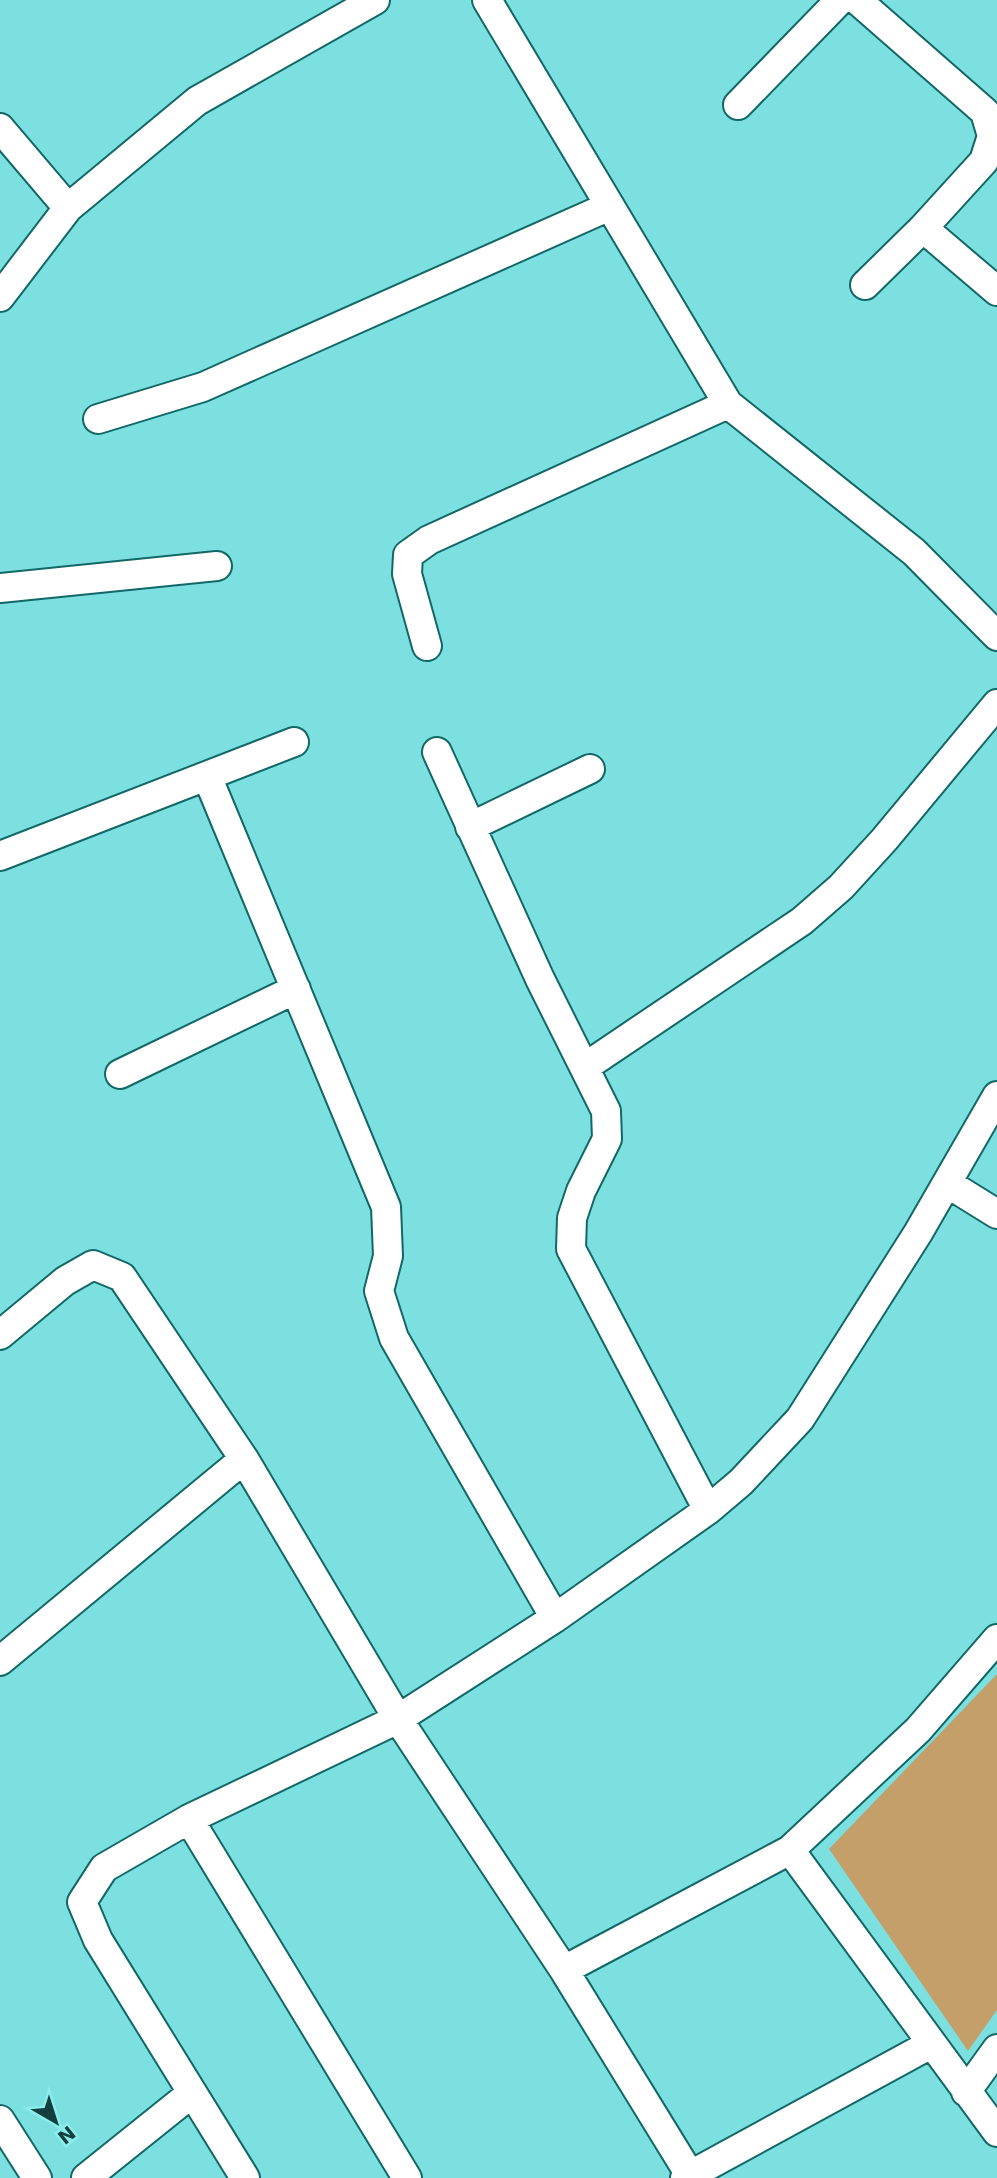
<svg xmlns="http://www.w3.org/2000/svg" width="997" height="2178" viewBox="0 0 997 2178" font-family="'DejaVu Sans',sans-serif">
<rect width="100%" height="100%" fill="#7de0e0"/>
<path fill="#c59f6a" d="M997,1674V2010L968,2051L829,1849Z"/>
<g fill="none" stroke-linecap="round" stroke-linejoin="round">
<defs>
<path id="minor" d="M487,0L728,404L914,552L997,636
M857,0L985,112L992,136L984,161L923,228L865,285
M738,105L840,0
M0,128L68,208
M923,228L997,291
M0,297L68,208L197,101L375,0
M98,419L203,387L610,206
M0,588L217,566
M427,646L407,574L408,555L429,540L728,404
M437,752L540,979L606,1111L607,1139L581,1191L572,1218L571,1249L708,1510
M207,776L386,1207L388,1256L379,1291L394,1338L555,1618
M470,827L590,769
M0,856L294,742
M585,1067L802,921L841,887L884,840L997,704
M120,1074L296,989
M947,1183L997,1214
M0,1335L65,1281L93,1265L122,1277L244,1459L398,1719L564,1970L690,2175
M0,1661L244,1459
M189,1819L407,2178
M790,1850L997,2132
M564,1970L790,1850L918,1730L997,1639
M966,2092L997,2049
M0,2120L37,2178
M86,2178L192,2093
M245,2178L98,1940L82,1902L104,1868L189,1819L398,1719L555,1618L708,1510L741,1482L800,1419L918,1233L997,1096
M685,2178L931,2044"/>
</defs>
<use href="#minor" stroke="#126767" stroke-width="32"/>
<use href="#minor" stroke="#fff" stroke-width="28"/>
</g>
<g transform="translate(56 2122) rotate(141)" stroke="#8beeed" stroke-width="5" paint-order="stroke">
<path d="M0-5L12 26L0 18L-12 26Z" fill="#143f3f"/>
<text y="-10" font-size="19" font-weight="bold" text-anchor="middle" fill="#143f3f">N</text>
</g>
</svg>
